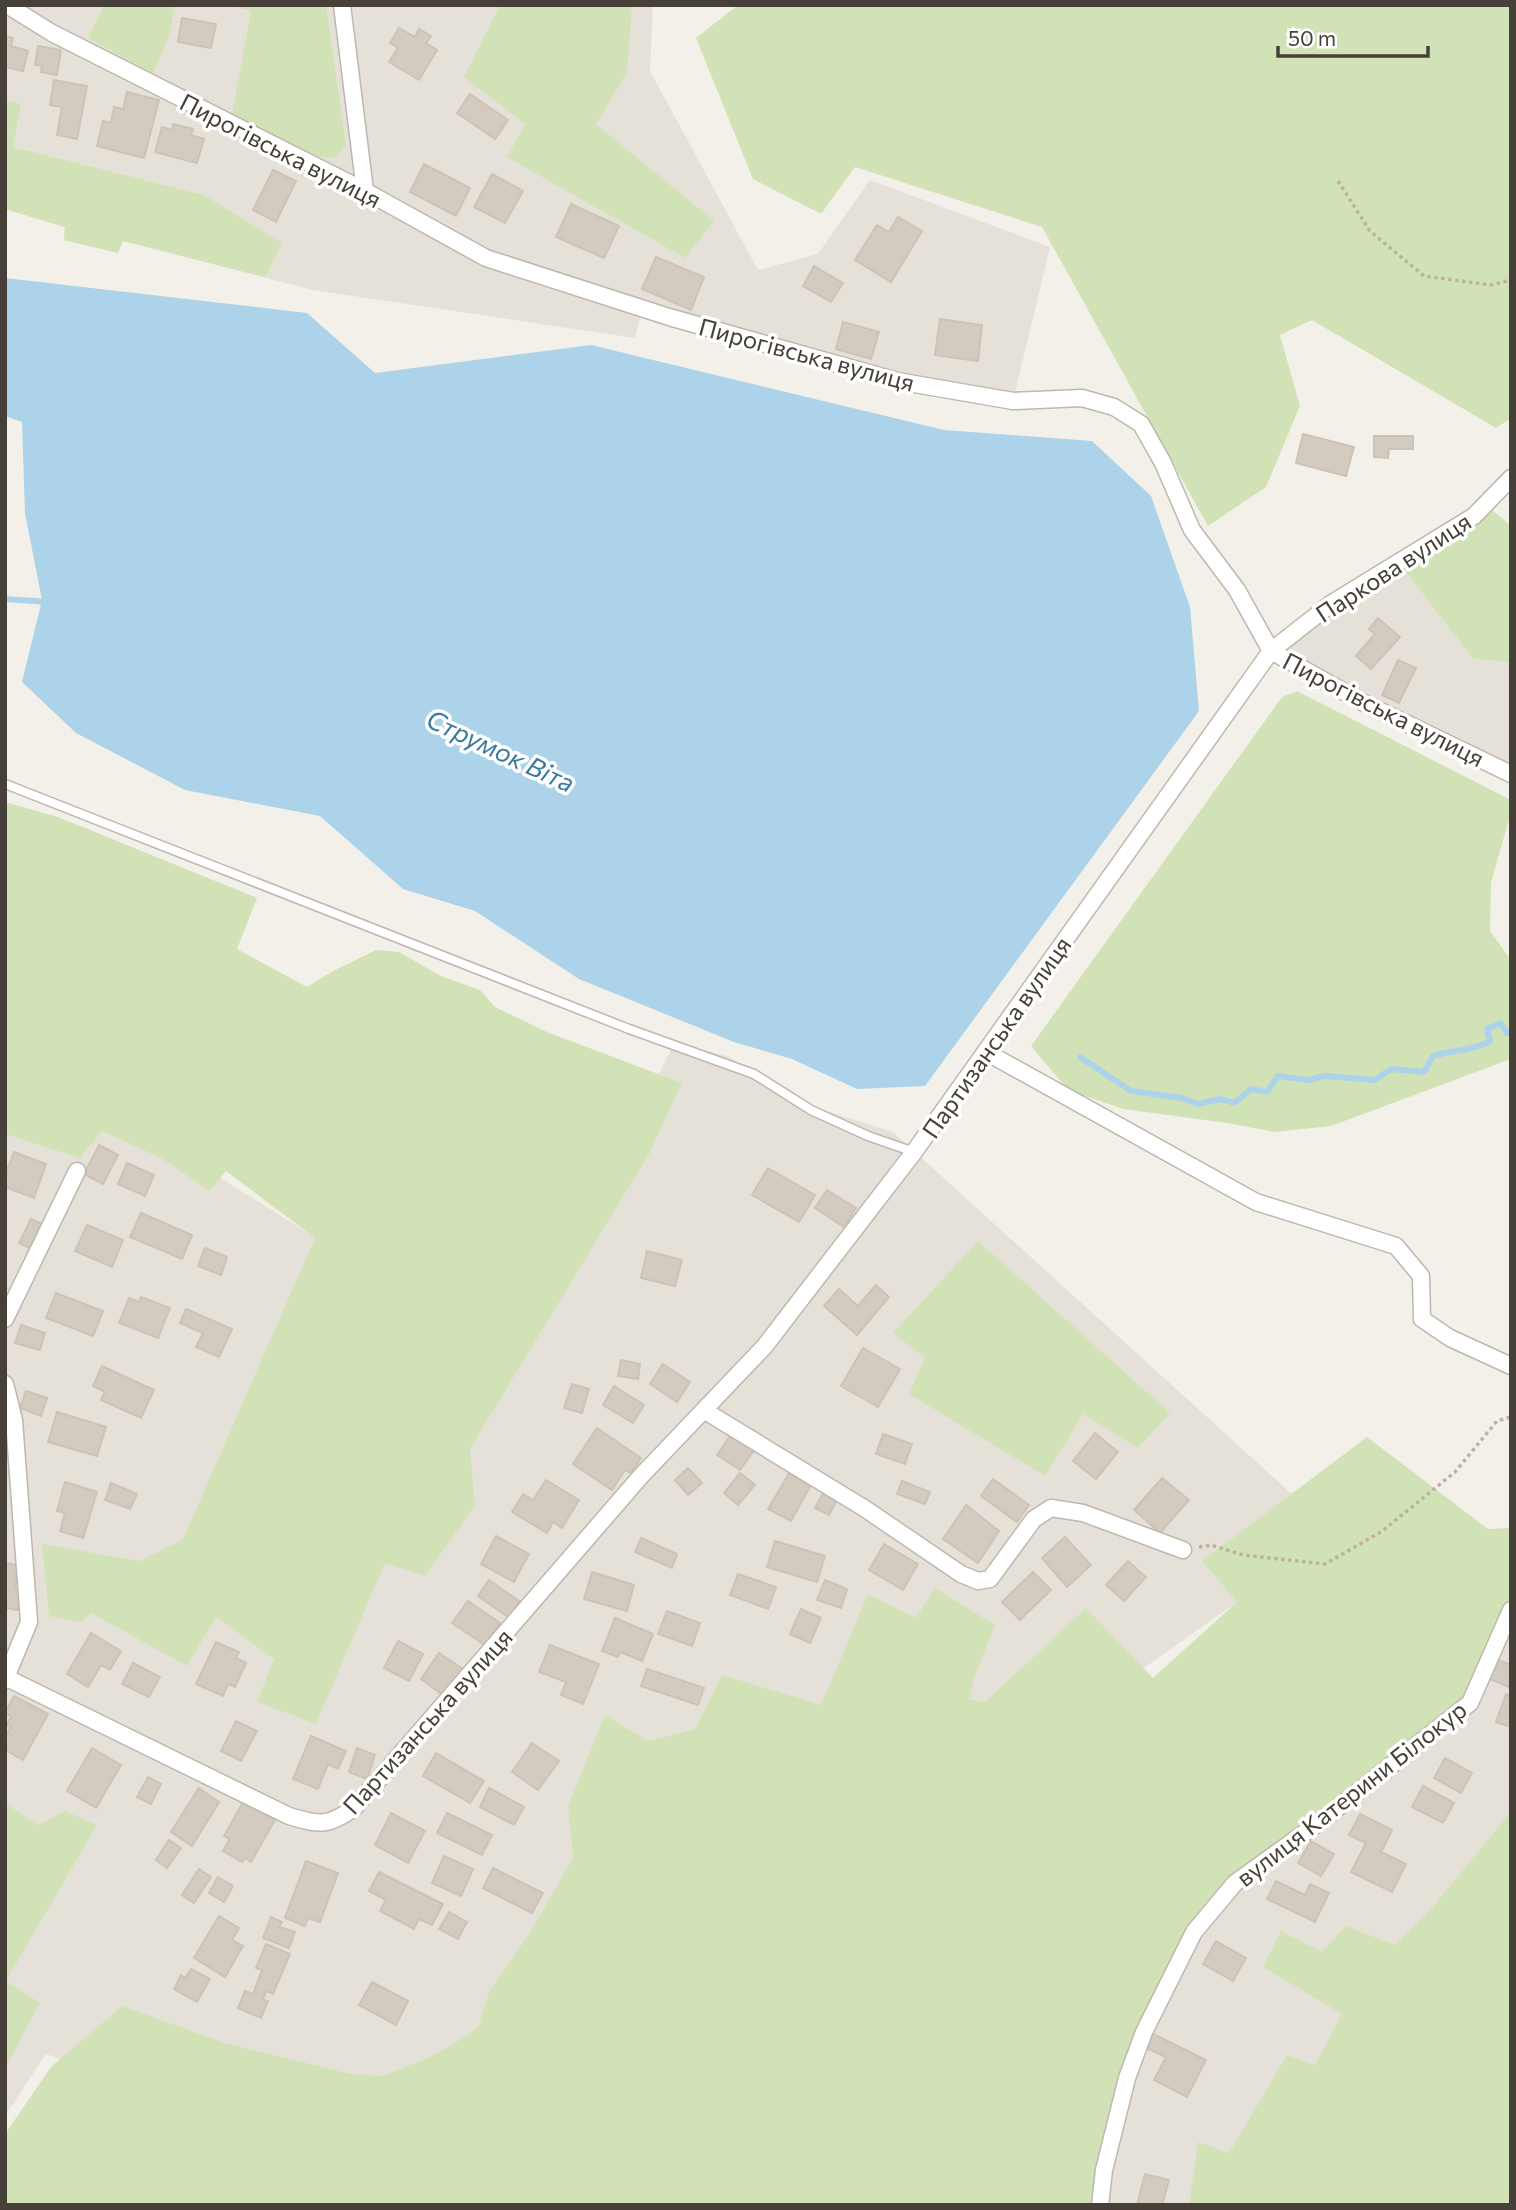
<svg xmlns="http://www.w3.org/2000/svg" width="1516" height="2210" viewBox="0 0 1516 2210" font-family="Commissioner,sans-serif">
<rect width="100%" height="100%" fill="#f3f0e9"/>
<path fill="#e6e1d8" d="M5,5H653L650,71L758,270L818,254L870,180L1050,247L1013,401L897,381L642,309L635,338L313,290L123,241L118,253L64,240L65,227L5,209Z
M1399,563L1473,659L1511,662V774L1271,651Z
M5,1042L316,1238L184,1539L602,1190L674,1043L727,1056L814,1107L893,1132L1293,1495L1203,1561L1237,1602L989,1778L490,2059L310,2150L46,2054L5,2116Z
M1511,1610V2205H1100L1127,2078L1194,1932Z"/>
<path fill="#d1e3b6" d="M104,5H175L169,37L153,73L88,38Z
M226,5H326L346,146L334,158L309,156L232,115L251,11Z
M500,5H632L627,73L596,124L714,221L685,258L507,157L525,124L464,77Z
M738,5H1511V418L1496,428L1312,320L1280,335L1300,406L1266,487L1208,526L1042,227L855,167L821,214L753,179L696,38Z
M5,100L21,104L13,147L204,195L282,243L265,277L123,241L118,253L64,240L65,227L5,209Z
M1485,504L1511,526V662L1473,659L1399,563Z
M1297,691L1511,800V812L1491,883L1490,931L1511,960V1059L1331,1126L1274,1132L1227,1123L1123,1109L1068,1090L1031,1046L1282,697Z
M5,802L58,817L257,898L237,949L307,987L331,972L376,950L399,952L441,976L480,990L495,1007L547,1032L682,1083L649,1154L470,1449L475,1506L425,1576L385,1563L316,1724L257,1702L274,1659L216,1617L187,1666L91,1613L81,1622L49,1616L42,1544L140,1561L183,1539L315,1238L226,1171L209,1191L163,1159L102,1131L80,1158L5,1134Z
M978,1241L1170,1413L1138,1448L1083,1414L1045,1476L909,1394L925,1358L893,1333Z
M1367,1437L1488,1529L1511,1528V1610L1470,1703L1235,1883L1194,1932L1144,2032L1100,2205H5V2134L51,2067L122,2006L225,2043L351,2074L382,2076L428,2058L461,2039L478,2027L489,1992L529,1934L573,1858L568,1806L605,1715L648,1741L695,1729L722,1675L821,1705L868,1594L916,1618L935,1588L995,1625L974,1678L969,1699L985,1702L1086,1608L1153,1678L1237,1602L1202,1561Z
M5,1803L38,1825L65,1811L97,1825L6,1981L40,2003L5,2069Z
M1511,1812V2205H1189L1198,2142L1229,2153L1287,2055L1315,2065L1342,2014L1263,1967L1281,1931L1322,1952L1346,1926L1395,1945L1430,1910Z"/>
<path fill="#acd3e9" d="M5,278L307,313L375,373L591,345L944,430L1092,441L1151,496L1190,607L1199,711L925,1086L857,1089L792,1059L734,1042L579,979L475,911L403,889L320,816L185,790L76,733L22,682L42,600L25,513L22,422L5,416Z"/>
<g fill="none" stroke-linecap="round" stroke-linejoin="round">
<path stroke="#acd3e9" stroke-width="6" d="M5,599L49,602
M1080,1057L1131,1091L1182,1098L1198,1104L1221,1099L1234,1103L1251,1089L1267,1092L1278,1076L1308,1080L1324,1076L1375,1080L1391,1069L1424,1072L1433,1056C1450,1050 1477,1050 1490,1041L1487,1029L1500,1023L1507,1033L1511,1032"/>
</g>
<path fill="#d3cbc0" stroke="#cec2b4" stroke-width="2" d="M182,18L216,24L211,48L178,42Z
M399,28L415,37L419,29L431,36L426,43L437,50L419,80L389,62L398,48L390,43Z
M5,36L13,38L11,46L28,51L23,71L5,67Z
M38,46L61,50L57,75L41,72L42,66L35,65Z
M54,80L87,86L77,139L57,135L62,107L50,105Z
M127,92L159,100L144,158L97,146L103,121L111,123L114,107L123,109Z
M470,94L508,120L495,139L457,113Z
M173,124L193,129L191,135L204,139L197,163L155,152L162,127L172,130Z
M424,164L470,188L456,216L410,192Z
M273,170L296,181L276,222L253,210Z
M492,174L523,191L505,223L474,207Z
M571,204L619,226L604,258L556,237Z
M898,217L922,231L891,282L855,260L877,225L889,232Z
M656,257L704,277L691,310L642,289Z
M814,266L843,283L831,302L803,286Z
M940,319L982,325L978,361L935,355Z
M843,322L879,332L871,359L836,349Z
M1303,434L1354,447L1346,476L1296,463Z
M1374,436H1413V449H1389L1388,458L1374,457Z
M1378,618L1400,637L1371,669L1356,656L1375,634L1369,629Z
M1398,660L1416,668L1399,703L1382,695Z
M99,1145L118,1155L103,1184L84,1174Z
M14,1152L46,1164L34,1198L5,1187V1175Z
M127,1163L154,1175L145,1196L118,1184Z
M768,1168L815,1195L799,1222L752,1195Z
M827,1190L856,1208L844,1227L815,1208Z
M141,1213L192,1235L182,1259L130,1237Z
M31,1219L42,1224L30,1248L19,1243Z
M87,1225L123,1240L112,1267L75,1251Z
M205,1248L227,1257L221,1275L198,1266Z
M647,1251L682,1260L675,1286L641,1278Z
M876,1285L889,1297L857,1335L824,1306L839,1289L858,1306Z
M56,1293L103,1311L93,1336L46,1318Z
M141,1297L170,1308L158,1338L119,1323L129,1298L139,1302Z
M186,1309L232,1329L219,1357L196,1347L203,1333L180,1323Z
M21,1325L45,1333L40,1350L15,1343Z
M863,1348L900,1369L878,1407L841,1386Z
M621,1360L640,1364L638,1379L618,1376Z
M663,1364L690,1382L677,1402L650,1384Z
M102,1366L154,1390L141,1418L101,1400L105,1392L93,1386Z
M572,1384L589,1389L582,1413L564,1408Z
M614,1386L644,1405L633,1423L603,1405Z
M26,1391L47,1398L41,1416L20,1408Z
M57,1412L106,1427L97,1456L48,1442Z
M597,1428L641,1458L631,1473L625,1470L612,1490L573,1464Z
M732,1433L755,1449L740,1470L717,1455Z
M1095,1433L1118,1452L1096,1479L1073,1461Z
M883,1434L912,1444L905,1464L876,1454Z
M688,1468L702,1483L688,1495L675,1480Z
M740,1473L755,1485L738,1505L724,1493Z
M789,1473L811,1485L791,1521L768,1509Z
M1162,1478L1189,1500L1160,1533L1134,1510Z
M993,1479L1029,1505L1017,1522L981,1496Z
M546,1480L579,1500L562,1528L553,1522L547,1533L512,1512L523,1494L533,1500Z
M902,1481L930,1492L925,1504L897,1494Z
M65,1482L97,1492L83,1538L60,1531L65,1513L57,1511Z
M111,1483L137,1494L130,1509L105,1500Z
M825,1490L838,1498L829,1515L815,1508Z
M966,1505L999,1531L978,1563L943,1539Z
M496,1536L529,1554L514,1582L481,1564Z
M1065,1537L1091,1565L1067,1587L1042,1558Z
M641,1538L677,1554L672,1568L635,1552Z
M775,1541L825,1556L817,1582L767,1567Z
M884,1544L918,1564L903,1590L869,1570Z
M1128,1561L1146,1577L1124,1601L1106,1585Z
M5,1563L18,1565L15,1588L21,1589L18,1610L5,1608Z
M592,1572L634,1585L627,1611L584,1599Z
M1033,1572L1051,1590L1020,1620L1002,1602Z
M738,1574L776,1587L768,1609L730,1595Z
M489,1580L522,1603L511,1619L478,1596Z
M825,1580L847,1589L841,1608L817,1600Z
M468,1601L500,1623L485,1645L452,1623Z
M801,1609L821,1618L810,1643L790,1634Z
M667,1611L700,1623L692,1646L658,1634Z
M615,1618L653,1634L642,1661L620,1652L618,1657L602,1651Z
M91,1633L121,1651L110,1670L101,1665L88,1687L67,1674Z
M398,1641L423,1654L409,1681L384,1668Z
M216,1642L239,1652L236,1658L246,1663L235,1687L228,1684L223,1696L196,1684Z
M550,1645L599,1664L583,1704L561,1695L566,1682L539,1672Z
M439,1653L466,1671L447,1698L421,1679Z
M1493,1658L1511,1665V1688L1485,1677Z
M133,1663L160,1677L149,1697L122,1684Z
M647,1669L704,1688L698,1705L641,1686Z
M1506,1694L1511,1696V1727L1496,1722Z
M14,1696L48,1714L23,1760L5,1750V1737L11,1727L6,1725L11,1717L5,1712Z
M236,1721L257,1731L241,1761L221,1751Z
M311,1736L346,1751L338,1769L328,1764L318,1789L293,1779Z
M532,1743L559,1761L538,1790L512,1772Z
M92,1748L121,1765L96,1808L67,1791Z
M357,1748L375,1755L367,1779L349,1772Z
M436,1753L484,1781L470,1803L423,1776Z
M1445,1758L1472,1773L1461,1793L1434,1778Z
M148,1777L161,1784L151,1804L137,1797Z
M1423,1786L1454,1803L1443,1823L1412,1807Z
M199,1788L219,1802L192,1846L171,1832Z
M489,1788L524,1807L514,1825L480,1807Z
M243,1802L275,1820L251,1862L245,1858L242,1862L223,1851L230,1839L224,1836Z
M391,1813L425,1831L408,1863L375,1845Z
M447,1813L492,1835L482,1855L437,1833Z
M1360,1814L1392,1830L1381,1852L1406,1864L1392,1892L1351,1872L1366,1843L1349,1835Z
M169,1840L181,1848L167,1868L156,1860Z
M1311,1841L1334,1854L1321,1876L1298,1863Z
M444,1856L473,1869L461,1896L432,1883Z
M306,1861L338,1873L320,1922L308,1918L305,1926L285,1918Z
M493,1868L543,1893L532,1913L483,1888Z
M199,1869L211,1877L194,1903L182,1895Z
M379,1872L443,1904L432,1925L419,1919L414,1929L380,1911L386,1900L369,1891Z
M218,1877L233,1886L224,1902L209,1893Z
M1276,1881L1305,1895L1310,1884L1329,1893L1315,1922L1267,1899Z
M449,1912L467,1922L458,1939L439,1929Z
M219,1916L239,1928L232,1940L243,1946L225,1977L194,1958Z
M271,1917L282,1922L279,1927L295,1932L289,1948L263,1938Z
M1216,1941L1246,1958L1233,1981L1203,1964Z
M266,1944L290,1954L273,1994L266,1991L263,2000L268,2001L261,2018L238,2008L245,1991L253,1994L262,1970L256,1968Z
M191,1969L210,1979L197,2002L174,1989L181,1975L185,1978Z
M372,1982L408,2001L396,2025L359,2005Z
M1147,2031L1206,2060L1187,2097L1154,2080L1166,2057L1140,2045Z
M1145,2174L1169,2180L1162,2205H1137Z"/>
<g fill="none" stroke-linecap="round" stroke-linejoin="round">
<defs>
<path id="lane" d="M5,784L629,1029L754,1074L811,1110L868,1136L914,1152"/>
<path id="street" d="M7,5L52,33L365,191L486,258L669,317L897,381L1013,401L1082,398L1114,407L1141,424L1163,463L1192,530L1237,590L1271,651L1364,703L1511,774
M342,5L365,191
M986,1052L1256,1202L1396,1246L1421,1276L1422,1319L1450,1338L1511,1366
M5,1319L77,1171
M5,1384L14,1420L29,1622L5,1680
M705,1411L864,1508L961,1574L978,1581L990,1579L1034,1519L1051,1508L1083,1513L1183,1550
M5,1677L289,1816C320,1825 327,1827 354,1808L641,1476L764,1347L914,1152L1271,651L1332,603L1474,516L1511,478
M1100,2205L1104,2170L1127,2078L1144,2032L1194,1932L1235,1883L1321,1821L1470,1703L1511,1610"/>
</defs>
<use href="#lane" stroke="#beb7ad" stroke-width="11"/>
<use href="#street" stroke="#beb7ad" stroke-width="19"/>
<path stroke="#beb29f" stroke-width="3.5" stroke-dasharray="3.5 3.5" stroke-linecap="butt" d="M1338,181L1370,231L1424,276L1491,285L1511,280
M1199,1547L1211,1545L1243,1555L1325,1564L1381,1532L1455,1472L1497,1421L1511,1417"/>
<use href="#lane" stroke="#fff" stroke-width="8"/>
<use href="#street" stroke="#fff" stroke-width="16"/>
</g>
<g text-anchor="middle" dominant-baseline="central" stroke-width="7" stroke-linejoin="round" paint-order="stroke">
<g font-size="24" fill="#464038" stroke="#fff">
<text transform="translate(281 150) rotate(27)">Пирогівська вулиця</text>
<text transform="translate(807 354) rotate(15)">Пирогівська вулиця</text>
<text transform="translate(1393 567) rotate(-33)">Паркова вулиця</text>
<text transform="translate(1384 709) rotate(27)">Пирогівська вулиця</text>
<text transform="translate(996 1037) rotate(-55)">Партизанська вулиця</text>
<text transform="translate(427 1721) rotate(-48)">Партизанська вулиця</text>
<text transform="translate(1351 1793) rotate(-38)">вулиця Катерини Білокур</text>
</g>
<g font-size="26" font-style="italic" fill="#3a7aa0" stroke="#fff">
<text transform="translate(501 750) rotate(25)">Струмок Віта</text>
</g>
</g>
<rect width="1516" height="2210" fill="none" stroke="#464038" stroke-width="14"/>
<path d="M1278 46v10h150v-10" fill="none" stroke="#464038" stroke-width="3.5"/>
<text x="1288" y="46" font-size="21" fill="#464038" stroke="#ffffff" stroke-width="5" paint-order="stroke">50 m</text>
</svg>
